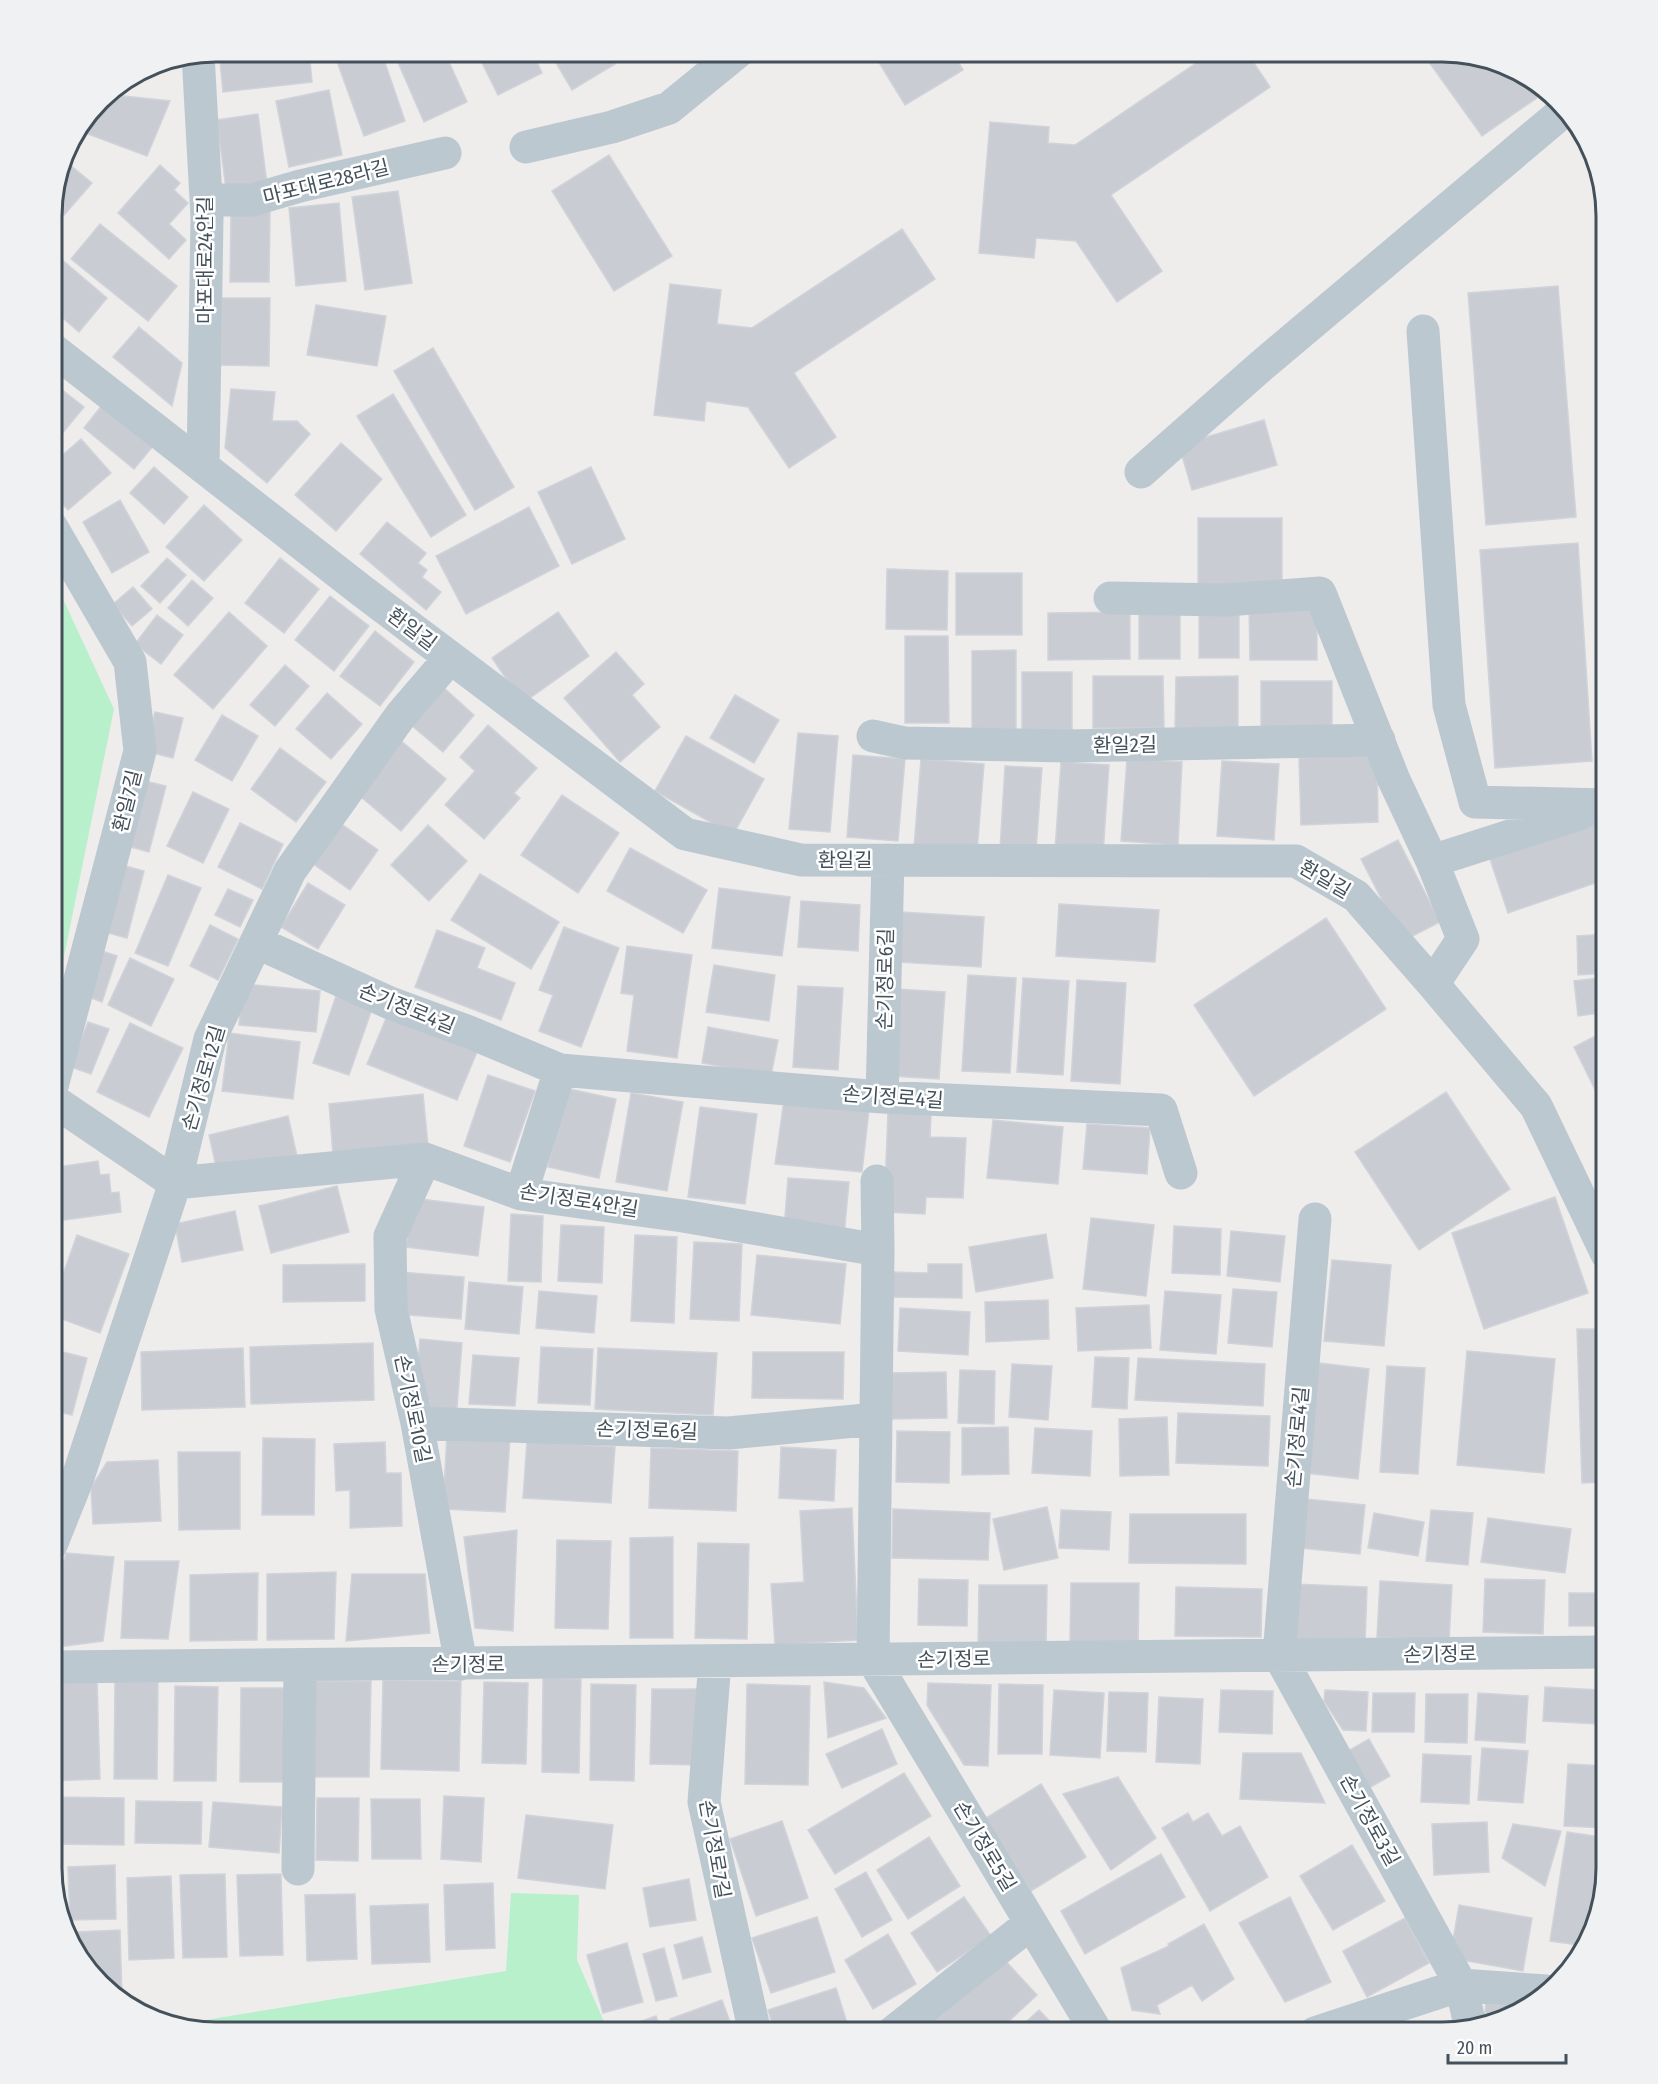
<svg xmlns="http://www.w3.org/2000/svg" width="1658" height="2084" viewBox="0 0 1658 2084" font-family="'Fira Sans Condensed','Noto Sans KR',sans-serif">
<rect width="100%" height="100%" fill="#efecec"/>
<path fill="#b8f0cc" d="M51,573L114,709L51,1021Z
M511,1893L579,1895L577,1960L609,2033H215L181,2024L506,1971Z"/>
<path fill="#c9ccd2" stroke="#d0d3d9" stroke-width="1.5" d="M219,51H309L312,82L223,92Z
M350,51H381L405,121L364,136L335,56Z
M393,51H444L467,102L424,122Z
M476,51H532L542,73L498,95Z
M549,51H607L615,64L572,90Z
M642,51H670L664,56L647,57Z
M872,51H952L963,70L905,105Z
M1214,51H1246L1270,87L1111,195L1162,271L1117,302L1076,241L1036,238L1034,258L979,253L990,122L1049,127L1048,143L1075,145Z
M1421,51H1453L1525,73L1541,95L1482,136Z
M168,60L167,69L148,66L153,63Z
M329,90L342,155L289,167L276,101Z
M105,94L170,101L147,156L77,130Z
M258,114L267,184L226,189L217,120Z
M609,155L672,256L614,291L552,191Z
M63,159L92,183L51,230V204Z
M160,165L180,183L174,190L188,203L169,224L186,240L169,259L118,213Z
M398,191L412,283L365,290L352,197Z
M339,203L346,281L296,286L289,208Z
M231,212H270L269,282H230Z
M100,224L177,286L148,321L71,259Z
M902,229L935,279L794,373L836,437L789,468L748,407L706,401L704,421L654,415L670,284L721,290L717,324L752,328Z
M60,258L107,298L79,332L51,308V268Z
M1558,286L1576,517L1486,525L1468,293Z
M222,298H270L269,366L221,365Z
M316,305L386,316L377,366L307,355Z
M139,327L182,363L172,406L113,357Z
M433,348L514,487L475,510L394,371Z
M51,381L84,407L51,447Z
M231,389L275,392L272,421H297L310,434L267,483L225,448Z
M393,394L466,515L431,537L357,416Z
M103,404L153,446L134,469L84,428Z
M1264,420L1277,465L1192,490L1179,445Z
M81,439L111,473L68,510L51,491V465Z
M341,443L382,479L336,531L295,495Z
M154,467L188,497L164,524L130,493Z
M591,467L625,539L572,564L538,492Z
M120,500L149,552L112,573L83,522Z
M204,505L242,540L204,581L166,547Z
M529,507L559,566L466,614L436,556Z
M1198,518H1282V591H1198Z
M387,522L426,553L418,563L427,570L422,577L441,592L426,610L360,554Z
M1578,543L1592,761L1495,768L1480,550Z
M167,558L186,575L160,603L141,586Z
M280,558L319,589L284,633L245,603Z
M887,569L948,571L947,630L886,629Z
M956,573H1022V635H956Z
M192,580L213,598L188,626L168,608Z
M133,587L152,609L132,626L113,604Z
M330,596L369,626L334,671L295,640Z
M1249,605H1317V660H1250Z
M1239,610V658H1199V611Z
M229,612L267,646L213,709L174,675Z
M558,612L589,656L523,703L492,658Z
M1130,612V659L1048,660V613Z
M1180,613V659H1139V614Z
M157,615L183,635L161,664L135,644Z
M375,631L414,662L380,706L340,676Z
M905,636H948L949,723H905Z
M1016,650V729L972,730V651Z
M616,652L644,684L632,695L660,727L620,762L564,698Z
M285,665L309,686L275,726L250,705Z
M1022,672H1072V732H1022Z
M1093,676H1163L1164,728H1093Z
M1238,676V728H1175L1176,677Z
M1261,681H1332V735H1261Z
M443,687L474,715L443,752L411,725Z
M327,693L362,724L331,759L296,729Z
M735,695L779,720L754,763L710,738Z
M155,712L183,718L173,758L145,751Z
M222,715L258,736L232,781L195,760Z
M488,725L537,768L514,793L520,798L484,839L445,805L475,771L460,757Z
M798,733L838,736L830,832L789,829Z
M686,736L764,779L733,835L655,791Z
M399,739L446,779L401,831L354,791Z
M280,748L326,782L296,822L251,789Z
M853,755L905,759L898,841L847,837Z
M1377,755L1378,822L1301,825L1299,758Z
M921,759L984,764L977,852L914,847Z
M1127,759L1182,762L1178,845L1121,841Z
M1222,761L1279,764L1274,840L1217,836Z
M1061,762L1109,765L1103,854L1055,851Z
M1005,766L1042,768L1036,851L1000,849Z
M141,780L166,786L149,852L124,845Z
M193,792L229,809L203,863L167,846Z
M562,795L619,833L578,893L521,855Z
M1607,813V879L1508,913L1488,853Z
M240,823L283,844L262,889L218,867Z
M340,823L378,850L350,890L312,863Z
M428,825L467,861L429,901L391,865Z
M1398,840L1440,922L1403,941L1361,859Z
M630,848L707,890L683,933L607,891Z
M118,864L144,871L127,938L101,931Z
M480,874L559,922L531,969L451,920Z
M168,875L201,888L168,966L135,953Z
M308,883L345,905L318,949L281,927Z
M719,888L790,897L782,956L712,948Z
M228,889L253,900L240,927L215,915Z
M801,901L860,905L858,951L798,947Z
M1059,904L1159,910L1155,962L1056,956Z
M901,912L984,917L981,967L898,962Z
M1326,918L1386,1009L1254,1096L1194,1005Z
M210,925L238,939L218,980L190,966Z
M564,927L619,948L581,1047L539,1031L553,995L539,990Z
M437,930L485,948L477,968L515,983L501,1020L415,987Z
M1607,934V973L1578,975L1577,936Z
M627,946L692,955L677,1058L627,1051L634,995L621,993Z
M99,950L117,956L102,1002L83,995Z
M130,958L174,979L151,1026L108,1005Z
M714,965L775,975L769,1021L706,1012Z
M968,975L1016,978L1010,1073L962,1071Z
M1607,977V1012L1578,1016L1574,981Z
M1023,978L1069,981L1063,1075L1017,1072Z
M1077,980L1126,983L1120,1084L1071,1081Z
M243,984L320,991L316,1032L239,1025Z
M798,986L843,988L838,1070L793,1067Z
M896,989L945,992L939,1079L891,1076Z
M336,996L372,1009L349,1075L313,1063Z
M387,1016L477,1052L457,1100L367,1064Z
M88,1022L109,1029L91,1074L71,1067Z
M130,1023L183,1048L149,1117L97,1092Z
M708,1027L778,1040L771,1076L702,1063Z
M1607,1030V1114L1574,1047Z
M229,1033L300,1042L293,1099L222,1091Z
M488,1075L535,1091L510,1162L464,1146Z
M565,1088L616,1099L599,1178L548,1167Z
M1446,1092L1510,1189L1419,1250L1355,1152Z
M631,1093L683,1102L667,1191L616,1182Z
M423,1094L428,1145L333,1155L329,1104Z
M784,1100L869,1110L862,1172L775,1164Z
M700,1107L757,1114L745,1204L688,1197Z
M888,1113L931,1115L930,1137L966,1138L963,1198L926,1197L925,1214L884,1212Z
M288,1116L297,1156L218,1175L209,1135Z
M993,1120L1063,1127L1058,1184L987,1178Z
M1087,1124L1150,1128L1147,1174L1083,1169Z
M98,1161L100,1175L109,1174L111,1193L119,1192L121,1212L51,1222V1168Z
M788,1178L849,1182L844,1236L784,1229Z
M337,1186L349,1232L271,1253L259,1206Z
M1555,1197L1588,1293L1484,1329L1452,1233Z
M412,1198L484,1207L478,1256L406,1247Z
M235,1211L243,1250L182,1262L175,1224Z
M511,1214L543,1216L541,1282L508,1281Z
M1091,1218L1154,1225L1146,1296L1083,1289Z
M561,1225L604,1227L602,1283L558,1281Z
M1174,1226L1221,1229L1220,1275L1172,1273Z
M1231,1231L1285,1236L1280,1282L1227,1276Z
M1046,1234L1053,1278L976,1292L969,1247Z
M77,1235L129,1254L100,1333L51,1315V1308Z
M635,1235L677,1237L674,1323L631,1321Z
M694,1242L742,1244L739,1321L690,1319Z
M757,1255L846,1264L840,1324L751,1315Z
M1332,1260L1391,1265L1384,1346L1324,1341Z
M365,1264V1301L283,1302V1265Z
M928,1264H962V1298L890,1297V1272L928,1273Z
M399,1272L464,1277L461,1319L396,1314Z
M469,1282L523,1287L519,1334L465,1329Z
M1233,1289L1277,1292L1272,1347L1228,1343Z
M539,1291L597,1296L594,1333L536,1328Z
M1165,1291L1221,1295L1216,1354L1160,1350Z
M1048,1300L1049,1339L986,1342L985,1302Z
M1149,1305L1151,1348L1078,1351L1076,1308Z
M900,1308L970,1312L968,1355L898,1351Z
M1577,1329H1607V1482L1582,1483Z
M420,1339L462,1343L456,1420L428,1418L429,1401L415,1399Z
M373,1343L374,1400L251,1404L250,1347Z
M541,1347L593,1349L590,1405L538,1403Z
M243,1348L245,1407L142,1410L141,1352Z
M598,1348L717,1353L713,1415L595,1409Z
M51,1349L87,1358L72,1415L51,1410Z
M1467,1351L1555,1359L1544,1473L1457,1465Z
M753,1352H844L843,1399L752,1398Z
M473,1355L519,1358L515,1406L469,1404Z
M1095,1357L1129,1358L1127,1409L1092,1407Z
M1138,1358L1265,1364L1263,1406L1135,1400Z
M1319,1363L1369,1369L1358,1479L1306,1473Z
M1012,1364L1052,1366L1048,1420L1009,1417Z
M1387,1366L1425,1368L1418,1474L1380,1472Z
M960,1370L995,1371L994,1424L958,1423Z
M946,1372L947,1418L892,1419L891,1373Z
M1178,1413L1270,1416L1268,1466L1176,1463Z
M1167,1417L1169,1475L1120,1476L1119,1419Z
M1008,1427L1009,1474L962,1475V1428Z
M1035,1428L1092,1431L1090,1476L1032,1473Z
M897,1431L950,1432L949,1483L896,1482Z
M447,1434L510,1437L505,1512L443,1509Z
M263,1438L315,1439L314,1515H262Z
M527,1441L615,1447L611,1503L523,1498Z
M385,1442L386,1473H401L402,1526L350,1528V1490L336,1491L334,1444Z
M781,1447L836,1450L834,1501L779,1498Z
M651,1448L738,1451L736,1511L649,1508Z
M178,1452H240V1529L179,1530Z
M158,1460L161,1521L93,1524L91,1488L107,1462Z
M1306,1499L1365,1505L1360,1554L1301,1548Z
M1047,1507L1058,1558L1004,1570L993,1519Z
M852,1508L858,1640L775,1645L771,1584L804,1582L800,1511Z
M893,1509L990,1513L988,1560L892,1558Z
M1061,1510L1111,1512L1109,1550L1059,1548Z
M1431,1510L1473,1513L1468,1565L1426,1561Z
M1374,1513L1424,1522L1418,1556L1368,1548Z
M1130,1514H1246V1564L1129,1563Z
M1488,1518L1571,1529L1565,1573L1481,1562Z
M1596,1522H1607V1626H1569V1593H1596Z
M517,1530L513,1631L475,1628L464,1537Z
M673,1537V1638H630V1538Z
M557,1540L611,1541L608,1629L555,1628Z
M698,1543L749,1544L747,1639L695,1638Z
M66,1553L114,1557L103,1641L51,1648V1605Z
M125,1561H179L168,1639L121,1638Z
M336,1572L334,1639L267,1640V1574Z
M258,1573L257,1640L190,1641V1575Z
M352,1574H425L430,1633L346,1641Z
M919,1579L968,1580L967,1626L918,1625Z
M1485,1579L1545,1580L1543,1634L1483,1632Z
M1380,1581L1452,1585L1449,1641L1377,1637Z
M1071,1583H1139L1138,1645L1070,1644Z
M1292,1584L1367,1587L1365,1646L1289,1643Z
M979,1585H1047L1046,1648L978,1647Z
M1176,1587L1262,1589L1261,1637L1175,1636Z
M543,1678L581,1679L579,1773L542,1772Z
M97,1680L100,1779L53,1781L51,1681Z
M383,1680L461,1681L459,1771L381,1769Z
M311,1681H371L369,1777H309Z
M115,1682H158L157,1779H114Z
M484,1682L528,1683L526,1764L482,1763Z
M824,1682L864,1688L886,1718L828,1738Z
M928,1683L991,1685L988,1766L964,1765L927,1705Z
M591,1684L636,1685L634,1781L590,1780Z
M747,1684L810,1686L808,1785L745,1784Z
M999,1684L1043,1685L1042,1754H998Z
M175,1686L218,1687L216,1781H174Z
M1545,1687L1600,1690L1598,1724L1543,1721Z
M241,1688H289V1782H240Z
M652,1689H700L699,1765L650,1764Z
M1054,1690L1104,1693L1100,1758L1050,1755Z
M1221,1690L1273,1691L1272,1734L1219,1732Z
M1325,1690L1368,1692L1366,1731L1343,1730L1324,1701Z
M1109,1692L1148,1693L1146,1752L1107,1751Z
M1373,1693H1415L1414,1732H1372Z
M1478,1693L1528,1696L1525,1743L1475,1740Z
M1426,1694H1468L1467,1743L1425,1742Z
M1159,1697L1203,1699L1200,1764L1156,1762Z
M882,1729L897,1764L842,1788L826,1754Z
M1369,1739L1390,1776L1362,1792L1341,1755Z
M1482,1748L1528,1751L1523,1803L1478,1800Z
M1243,1753H1301L1325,1803L1240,1799Z
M1423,1754L1471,1756L1469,1804L1421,1802Z
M1568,1764L1607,1766V1828L1564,1826Z
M904,1773L931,1816L835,1874L808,1830Z
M1118,1777L1156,1838L1111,1870L1063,1794Z
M1041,1784L1086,1857L1031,1891L986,1818Z
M444,1796L484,1798L481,1862L441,1859Z
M53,1797L124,1798V1845L53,1844Z
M317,1798H359L358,1861L316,1860Z
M371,1799H420L421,1859H372Z
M136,1801L202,1802L201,1844L135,1843Z
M213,1802L282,1807L279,1853L209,1847Z
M1188,1813L1193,1822L1208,1813L1222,1836L1240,1826L1268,1877L1210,1911L1162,1828Z
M526,1815L613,1825L605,1889L518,1878Z
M782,1821L808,1898L756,1916L730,1839Z
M1487,1822L1489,1872L1434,1875L1432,1824Z
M1513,1824L1561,1831L1545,1886L1502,1858Z
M1567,1832L1607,1838V1869L1590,1942L1586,1946L1550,1941Z
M929,1837L960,1886L908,1919L877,1870Z
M1352,1845L1385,1901L1333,1930L1300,1876Z
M1161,1854L1185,1897L1085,1954L1061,1911Z
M115,1865L116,1919L70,1920L68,1867Z
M866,1872L892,1920L862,1937L835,1889Z
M225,1874L227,1957L183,1958L180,1875Z
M281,1874L283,1955L240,1956L237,1875Z
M171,1876L174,1958L129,1960L127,1878Z
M689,1879L696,1920L650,1927L643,1888Z
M493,1883L495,1948L446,1950L444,1885Z
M355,1894L357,1959L307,1961L305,1895Z
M964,1897L991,1936L937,1972L911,1933Z
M1290,1897L1331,1982L1285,2002L1239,1923Z
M428,1904L430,1962L372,1964L370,1906Z
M1459,1905L1532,1918L1523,1971L1450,1958Z
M817,1917L835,1972L771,1993L752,1938Z
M1405,1918L1429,1963L1367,1997L1343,1951Z
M1204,1924L1234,1979L1202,2001L1192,1985L1157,2005L1160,2014L1132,2010L1121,1968L1169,1946L1168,1944Z
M120,1930L122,1998H119L79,1960L76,1952V1932Z
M888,1934L916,1984L873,2009L845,1960Z
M702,1937L711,1972L683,1979L674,1945Z
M627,1943L643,2002L603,2013L587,1955Z
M664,1948L677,1996L656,2001L643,1954Z
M1001,1956L1037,1995L996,2033H935L927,2024Z
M836,1988L848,2026L825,2033H775L768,2010Z
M1487,1994L1534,2005L1484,2021Z
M722,2000L734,2033H675L670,2019Z
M1039,2010L1061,2033H1014Z
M656,2016L662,2033H623L622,2028Z
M1431,2022L1434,2033H1398L1397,2031Z"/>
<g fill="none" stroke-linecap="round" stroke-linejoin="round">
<path stroke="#bcc8d0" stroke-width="33" d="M198,54L207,217L203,467
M526,147L612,127L669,108L739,51
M206,200H252L300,186L445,153
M1423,331L1449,705L1475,802L1607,805
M51,348L362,591L685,834L801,860L1296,861L1356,896L1433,984L1536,1106L1607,1254
M1141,472L1260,367L1565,110
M1110,598L1226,600L1320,593L1394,780L1432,861L1463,939L1433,984
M873,736L905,743L1068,746L1379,740
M1432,861L1582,813
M256,942L390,1003L469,1032L560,1070L882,1097L1161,1110L1181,1173
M51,1090L140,751L130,662L51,526
M882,1097L888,860
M51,1099L175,1183
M425,1159L390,1236L391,1309L417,1423L461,1664
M877,1181L878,1250L873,1660L1097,2033
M175,1183L425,1159L521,1194L683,1216L878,1250
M521,1194L560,1070
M1315,1219L1279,1655L1461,1985L1470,2025
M417,1423L729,1433L876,1419
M51,1545L77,1480L175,1183L210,1039L290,871L401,715L450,658
M715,1661L704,1802L755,2033
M51,1667L1607,1652
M298,1869L300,1665
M892,2033L1031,1923
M1315,2033L1461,1985L1546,1991"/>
</g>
<g text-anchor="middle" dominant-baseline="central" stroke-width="5" stroke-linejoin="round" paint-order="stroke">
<g font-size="20" fill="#44515b" stroke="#fff">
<text transform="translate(326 182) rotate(-14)">마포대로28라길</text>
<text transform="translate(205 260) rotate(-90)">마포대로24안길</text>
<text transform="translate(412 629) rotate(37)">환일길</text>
<text transform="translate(1125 745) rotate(-1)">환일2길</text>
<text transform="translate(127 801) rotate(-76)">환일7길</text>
<text x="845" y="860">환일길</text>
<text transform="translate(1325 879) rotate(30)">환일길</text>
<text transform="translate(885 979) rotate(-89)">손기정로6길</text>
<text transform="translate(407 1008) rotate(22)">손기정로4길</text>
<text transform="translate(203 1078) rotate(-74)">손기정로12길</text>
<text transform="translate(893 1097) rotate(4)">손기정로4길</text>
<text transform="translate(579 1200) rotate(9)">손기정로4안길</text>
<text transform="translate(413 1409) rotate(78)">손기정로10길</text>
<text transform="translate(647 1430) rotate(2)">손기정로6길</text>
<text transform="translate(1297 1437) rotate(-85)">손기정로4길</text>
<text transform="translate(1440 1654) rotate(-1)">손기정로</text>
<text transform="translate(954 1659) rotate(-1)">손기정로</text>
<text x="468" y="1664">손기정로</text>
<text transform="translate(1370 1820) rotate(61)">손기정로3길</text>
<text transform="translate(985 1846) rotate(59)">손기정로5길</text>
<text transform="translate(715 1849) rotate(80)">손기정로7길</text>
</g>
</g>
<path d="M0 0H1658V2084H0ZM216 62H1442A154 154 0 0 1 1596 216V1868A154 154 0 0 1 1442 2022H216A154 154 0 0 1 62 1868V216A154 154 0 0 1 216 62Z" fill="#f0f1f2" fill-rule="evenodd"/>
<path fill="none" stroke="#44515b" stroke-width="3" d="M216 62H1442A154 154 0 0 1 1596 216V1868A154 154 0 0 1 1442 2022H216A154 154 0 0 1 62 1868V216A154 154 0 0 1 216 62Z"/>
<path d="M1448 2054v9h118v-9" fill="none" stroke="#44515b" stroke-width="3"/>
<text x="1457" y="2054" font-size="18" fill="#44515b" stroke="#ffffff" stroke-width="4.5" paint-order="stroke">20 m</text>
</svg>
